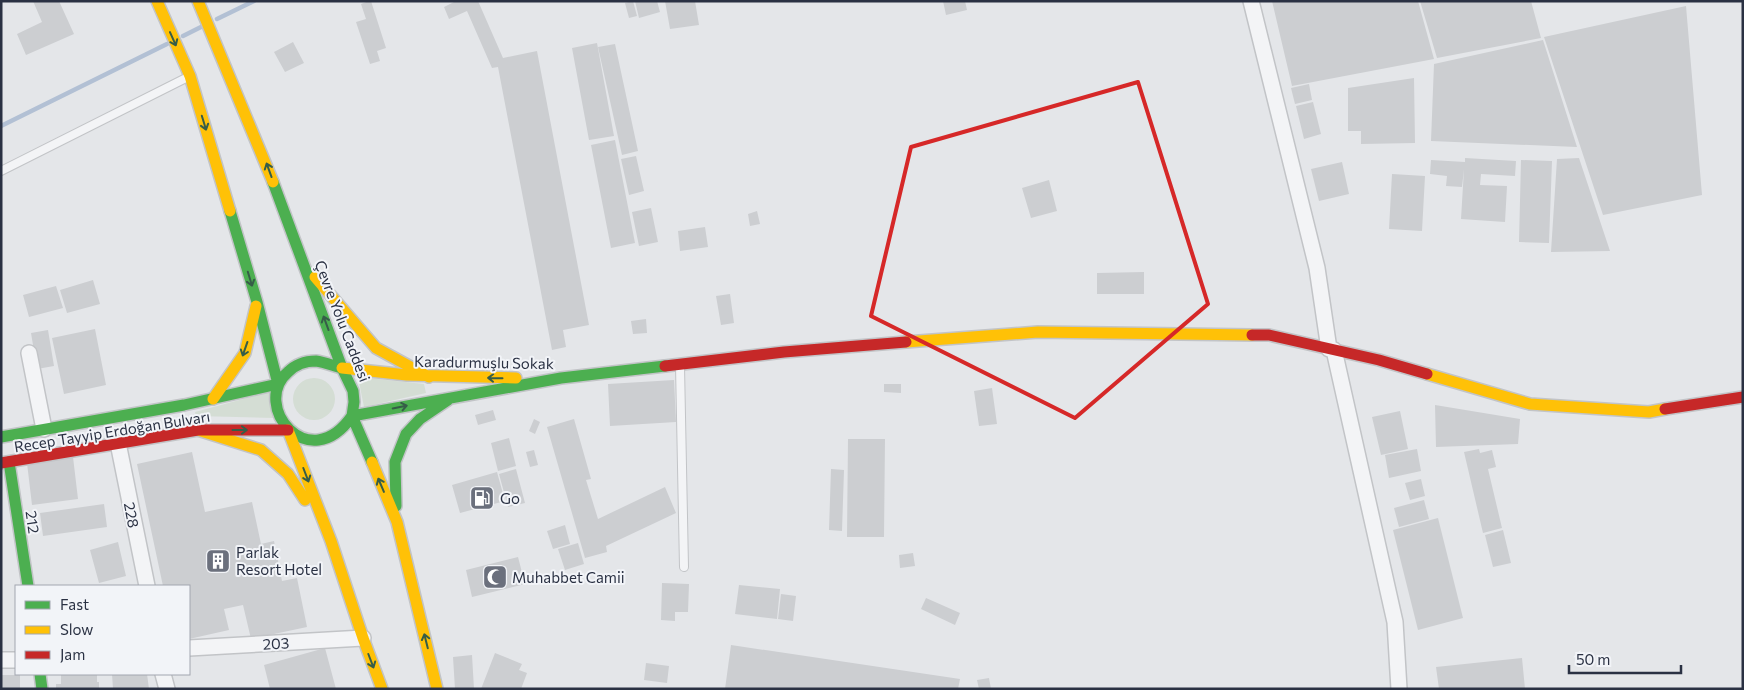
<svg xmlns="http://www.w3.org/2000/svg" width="1744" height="690" viewBox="0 0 1744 690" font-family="Commissioner,sans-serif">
<rect width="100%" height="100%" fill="#e4e6e9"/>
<path fill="#d4ddd4" d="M358,377L424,384L426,393L364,407Z
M293 399a21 21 0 1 1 42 0a21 21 0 1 1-42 0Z
M269,392L275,418L196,416L195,412Z"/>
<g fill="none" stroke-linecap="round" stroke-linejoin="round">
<path stroke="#b2c0d4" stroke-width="4.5" d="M217,19L254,1
M183,36L201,27
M1,126L167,44"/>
</g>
<path fill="#ccced1" d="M33,1H59L74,34L26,55L17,34L42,22Z
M369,1H371L386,48L377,51L380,61L370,64L356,22L366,19L361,4Z
M456,1H478L503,58L537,51L589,325L563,330L566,347L552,350L498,67L492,68L467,11L449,19L444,7Z
M633,1L637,16L629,18L625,3Z
M635,1H657L660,12L639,18Z
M665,1H695L699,25L670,29Z
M943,1H965L967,10L946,15Z
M1272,1H1418L1434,59L1292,86Z
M1420,1H1531L1541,38L1437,58Z
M1686,6L1702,195L1603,215L1544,37Z
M1543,40L1577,147L1431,141L1434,64Z
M293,42L304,63L285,72L274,52Z
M597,43L614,136L589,140L572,48Z
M615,44L638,151L622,155L598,47Z
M1414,78L1415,143L1361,144V131H1348V88Z
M1309,84L1312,100L1295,104L1291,88Z
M1313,102L1321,134L1304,139L1296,106Z
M615,140L635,243L611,248L591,145Z
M636,156L644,191L629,195L621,159Z
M1465,158L1516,161L1515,176L1481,174L1480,185L1507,186L1505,222L1461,219L1464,169L1462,187L1446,186L1447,176L1430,174L1431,160L1465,162Z
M1579,158L1610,251L1551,252L1557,159Z
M1521,160L1552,161L1549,243L1519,242Z
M1342,162L1349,194L1319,201L1311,169Z
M1392,174L1425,176L1422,231L1389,229Z
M1049,180L1057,211L1031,218L1022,188Z
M651,208L658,242L639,246L632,212Z
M757,211L760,224L750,226L748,214Z
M705,227L708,247L680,251L678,231Z
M1144,272V294H1097V273Z
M93,280L100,304L67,313L60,290Z
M56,286L63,308L29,317L23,295Z
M730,294L734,323L721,325L716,296Z
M646,319L647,333L633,334L631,321Z
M95,329L106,385L64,394L52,338Z
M48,330L54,366L37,369L31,333Z
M674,380L676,422L610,426L608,384Z
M884,384H901V393L884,392Z
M992,388L997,424L979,426L974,391Z
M1435,405L1520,419L1518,444L1436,447Z
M493,410L496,420L478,425L475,415Z
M1400,411L1408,449L1381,455L1372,417Z
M534,419L540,422L535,434L529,431Z
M574,419L591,479L586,480L598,519L665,487L676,513L606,546L607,552L585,558L547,427Z
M509,438L516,466L498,471L491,443Z
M848,439H885L884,537H847Z
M1417,449L1421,471L1389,478L1385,455Z
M1479,449L1480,453L1492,450L1496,467L1488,469L1502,528L1483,533L1464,452Z
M534,450L538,465L530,467L526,452Z
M192,452L205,512L252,502L261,544L274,541L282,581L297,578L307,627L251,639L243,605L224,609L229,630L189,639V586H163L137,464Z
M73,457L78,499L32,505L27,463Z
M516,469L525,503L508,507L499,474Z
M831,469L844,470L842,531L829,530Z
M497,472L505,501L460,513L452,485Z
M1421,479L1425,496L1410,500L1405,483Z
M1424,500L1429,519L1399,527L1394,508Z
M104,504L107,527L43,536L40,513Z
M1438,518L1463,618L1418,630L1393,530Z
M565,525L570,544L553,549L547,531Z
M1503,530L1511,563L1493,567L1485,535Z
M118,542L126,576L99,583L90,550Z
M578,543L584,564L565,570L558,549Z
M913,553L915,566L900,568L899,555Z
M518,557L525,584L472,597L466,570Z
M662,583L689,584L688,612H675V621L661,620Z
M739,585L780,589L777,619L735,614Z
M781,594L796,596L793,621L778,619Z
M926,598L960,613L955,625L921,609Z
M731,645L960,679L958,689H725Z
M325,648L336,689H270L264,665Z
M495,653L522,664L519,670L527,673L521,689H481Z
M472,655L474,689H455L453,657Z
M1522,658L1525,689H1439L1436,667Z
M646,663L669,666L667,683L644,680Z
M61,674H97V682H99V689H56V684H61Z
M112,674H147L149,689H113Z
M1,675H20V689H1Z
M989,678L991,689H979L977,680Z"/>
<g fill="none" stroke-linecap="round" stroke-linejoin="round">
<defs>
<path id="lane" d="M1,171L186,78
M680,366L684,567"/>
<path id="street" d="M1251,1L1317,268L1329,349
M1334,350L1395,622L1399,689
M29,353L44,429
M118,443L147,586
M189,648L363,638
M1,660H16
M163,674L167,689"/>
<path id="fast" d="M273,182L342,368L353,391L354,402L352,416L372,462
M230,211L257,302L278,384
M342,368C334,366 324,362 316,361C305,361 295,365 288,372C250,405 309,478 352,416
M352,416L561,378L665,366
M1,437L184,405L278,384
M9,462L28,586
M396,506L395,462L406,434L420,419L448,400
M40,674L42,689"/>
<path id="slow" d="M157,1L190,76L230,211
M198,1L273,182
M315,277L376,348L429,377
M906,342L1038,332L1252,335
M342,368L407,375L516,378
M1427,374L1530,404L1649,412L1665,409
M213,399L245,353L256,306
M198,430L261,450L288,474L305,500
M288,430L331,541L363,638L382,689
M372,462L397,522L437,689"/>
<path id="jam" d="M1252,335H1269L1379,360L1427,374
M665,366L784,352L906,342
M1665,409L1743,397
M1,463L198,430H288"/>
</defs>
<use href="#lane" stroke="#c2c4c7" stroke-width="10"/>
<use href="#street" stroke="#c2c4c7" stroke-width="18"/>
<use href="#fast" stroke="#c2c4c7" stroke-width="14"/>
<use href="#slow" stroke="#c2c4c7" stroke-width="14"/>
<use href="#jam" stroke="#c2c4c7" stroke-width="14"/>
<use href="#lane" stroke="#f3f4f6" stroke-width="8"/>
<use href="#street" stroke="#f3f4f6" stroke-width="15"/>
<use href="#fast" stroke="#4caf50" stroke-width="11"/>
<use href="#slow" stroke="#ffc107" stroke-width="11"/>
<use href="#jam" stroke="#c62828" stroke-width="11"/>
</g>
<defs><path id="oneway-shaft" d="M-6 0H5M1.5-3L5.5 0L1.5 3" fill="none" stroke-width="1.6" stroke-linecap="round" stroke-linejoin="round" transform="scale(1.25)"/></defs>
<g stroke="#365d48">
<use href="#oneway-shaft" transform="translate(173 39) rotate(66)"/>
<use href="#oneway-shaft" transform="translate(204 123) rotate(73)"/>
<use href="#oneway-shaft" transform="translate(269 170) rotate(-110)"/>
<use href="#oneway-shaft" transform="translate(250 279) rotate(73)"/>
<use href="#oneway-shaft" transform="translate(326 323) rotate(-110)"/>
<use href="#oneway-shaft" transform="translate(245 349) rotate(109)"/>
<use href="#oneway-shaft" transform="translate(495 378) rotate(-179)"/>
<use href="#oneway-shaft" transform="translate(400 407) rotate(-11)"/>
<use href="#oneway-shaft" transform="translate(240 430)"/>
<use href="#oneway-shaft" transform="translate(306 475) rotate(69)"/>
<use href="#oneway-shaft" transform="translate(381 485) rotate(-113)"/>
<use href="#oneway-shaft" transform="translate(426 641) rotate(-104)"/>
<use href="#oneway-shaft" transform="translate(371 661) rotate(69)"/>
</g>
<path fill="none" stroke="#d62828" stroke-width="4" stroke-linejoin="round" d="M1138,82L1208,304L1075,418L871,316L911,147Z"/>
<defs>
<symbol id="fuel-square" viewBox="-11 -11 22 22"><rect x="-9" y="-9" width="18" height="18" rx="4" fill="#6b707d" stroke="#f2f4f8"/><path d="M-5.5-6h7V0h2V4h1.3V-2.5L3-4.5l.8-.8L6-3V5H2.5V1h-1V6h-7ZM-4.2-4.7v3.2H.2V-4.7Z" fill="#fff"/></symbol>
<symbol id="building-square" viewBox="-11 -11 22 22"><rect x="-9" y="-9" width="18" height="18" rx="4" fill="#6b707d" stroke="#f2f4f8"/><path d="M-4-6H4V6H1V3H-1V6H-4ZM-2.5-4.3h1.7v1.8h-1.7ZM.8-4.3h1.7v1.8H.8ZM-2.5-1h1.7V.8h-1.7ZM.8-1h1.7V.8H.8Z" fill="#fff"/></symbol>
<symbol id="mosque-square" viewBox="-11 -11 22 22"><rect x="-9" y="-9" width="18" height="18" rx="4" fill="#6b707d" stroke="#f2f4f8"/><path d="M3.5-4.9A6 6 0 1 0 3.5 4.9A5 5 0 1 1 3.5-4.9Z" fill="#fff"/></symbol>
</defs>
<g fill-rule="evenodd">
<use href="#fuel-square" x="468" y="484" width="28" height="28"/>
<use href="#building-square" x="204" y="547" width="28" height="28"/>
<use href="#mosque-square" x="481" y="563" width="28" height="28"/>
</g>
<g text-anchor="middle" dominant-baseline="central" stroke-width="4" stroke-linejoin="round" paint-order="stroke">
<g font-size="15" fill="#2a3143" stroke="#f2f4f8">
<text transform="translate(343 321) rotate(69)">Çevre Yolu Caddesi</text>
<text transform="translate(484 362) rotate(1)">Karadurmuşlu Sokak</text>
<text transform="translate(112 431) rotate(-9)">Recep Tayyip Erdoğan Bulvarı</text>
<text transform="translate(132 515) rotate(79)">228</text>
<text transform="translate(33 522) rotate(82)">212</text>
<text transform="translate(276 643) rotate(-3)">203</text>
</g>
<g font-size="15" fill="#2a3143" stroke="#f2f4f8" text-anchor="start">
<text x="500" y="498">Go</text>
<text x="236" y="552">Parlak<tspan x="236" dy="17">Resort Hotel</tspan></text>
<text x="512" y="577">Muhabbet Camii</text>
</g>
</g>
<rect width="1744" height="690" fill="none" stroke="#2a3143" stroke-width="5"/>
<rect x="15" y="585" width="175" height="90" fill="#f2f4f8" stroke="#a2a6b0"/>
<rect x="25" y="601" width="25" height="8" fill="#4caf50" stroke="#a2a6b0"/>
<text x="60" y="610" font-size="15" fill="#2a3143">Fast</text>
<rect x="25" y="626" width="25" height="8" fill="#ffc107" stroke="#a2a6b0"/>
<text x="60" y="635" font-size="15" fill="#2a3143">Slow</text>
<rect x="25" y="651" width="25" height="8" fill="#c62828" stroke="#a2a6b0"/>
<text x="60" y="660" font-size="15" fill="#2a3143">Jam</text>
<path d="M1569 665v8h112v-8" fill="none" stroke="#2a3143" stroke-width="2.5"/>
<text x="1576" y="665" font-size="15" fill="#2a3143" stroke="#f2f4f8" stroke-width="4" paint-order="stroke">50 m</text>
</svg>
